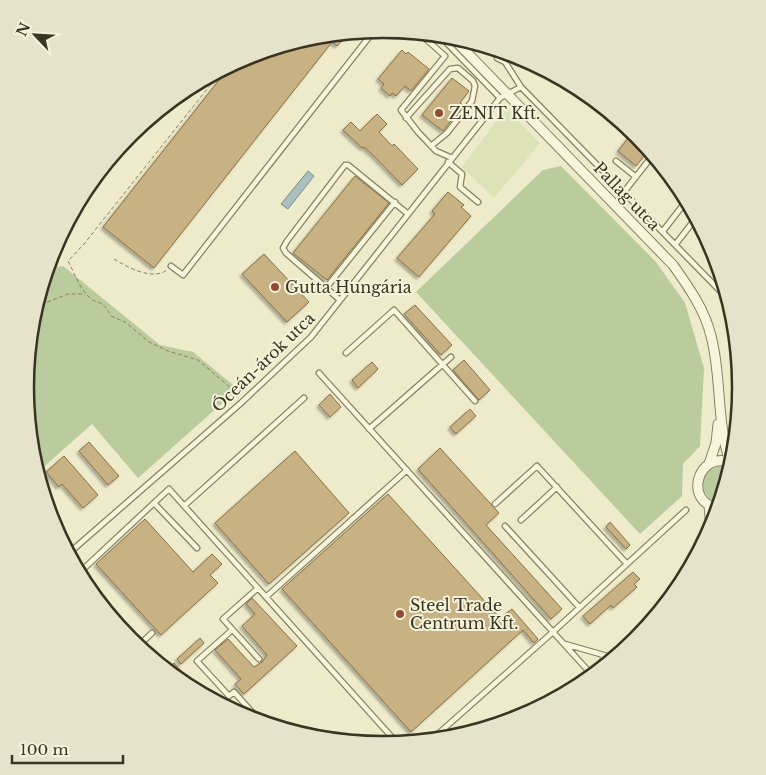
<svg xmlns="http://www.w3.org/2000/svg" width="766" height="775" viewBox="0 0 766 775" font-family="'Libre Baskerville',serif">
<defs>
<filter id="shadow"><feDropShadow dx="-2.5" dy="2.5" stdDeviation="1" flood-color="#0004"/></filter>
</defs>
<rect width="100%" height="100%" fill="#edebca"/>
<path fill="#dee2b8" d="M506,108L540,143L494,198L462,167Z"/>
<path fill="#bacb9e" d="M561,166L656,262L685,303L704,368L700,446L683,464L682,496L640,534L416,292L543,170Z
M63,266L160,345L193,352L238,389L138,478L92,424L37,473L32,457L25,387L32,317L47,269Z
M720,466L731,469L720,503C704,500 698,484 708,471Z"/>
<path fill="#aac1c0" stroke="#718f90" d="M308,171L314,176L288,209L281,204Z"/>
<path fill="#c8b182" stroke="#867046" filter="url(#shadow)" d="M341,34L345,37L337,46L332,42L154,268L103,227L231,65L246,57L313,36Z
M402,50L406,54L408,52L429,69L411,91L405,86L396,96L392,93L390,96L381,88L384,84L378,79Z
M452,78L469,91L460,103L463,105L443,131L422,115Z
M377,114L387,124L379,132L392,146L394,144L418,169L402,185L374,156L364,147L362,148L343,130L351,122L360,131Z
M633,132L649,150L636,166L618,151Z
M355,176L389,203L327,280L293,253Z
M448,192L464,205L461,207L471,216L419,277L397,258L435,214L432,211Z
M264,254L309,302L287,322L242,274Z
M415,305L452,345L441,355L404,314Z
M464,360L490,390L479,400L453,370Z
M372,362L378,369L358,388L352,380Z
M330,394L341,407L330,417L319,405Z
M470,409L476,416L456,434L450,427Z
M89,442L119,476L108,485L79,451Z
M440,448L499,513L486,525L562,609L551,619L418,469Z
M295,451L349,513L269,584L215,523Z
M64,456L98,495L83,508L62,484L59,487L46,472Z
M388,494L500,618L512,609L538,639L534,643L523,630L411,732L282,589Z
M145,519L193,572L212,554L222,564L210,575L218,583L161,635L96,564Z
M610,522L630,545L626,549L606,527Z
M633,572L640,579L634,584L637,587L613,608L611,605L590,624L583,616Z
M252,598L297,646L244,694L235,684L241,679L215,650L228,639L254,667L262,662L267,655L242,626L255,614L246,604Z
M200,638L204,643L181,664L177,659Z
M174,663L202,694V695L184,685L166,671Z"/>
<g fill="none" stroke-linecap="round" stroke-linejoin="round">
<defs>
<path id="lane" d="M419,33L445,56L401,110L418,132L436,151L452,158
M439,35L500,98
M497,58L505,62L521,87L728,299
M505,62L511,54
M406,118L450,69L458,68L473,81L475,86L472,101L447,133L431,146
M616,161L636,177
M448,162L462,174L460,187L478,202
M624,192L653,155
M663,231L687,200
M675,245L696,218
M171,266L183,275L373,32L384,30
M326,288L395,202
M340,300L286,253L283,248L287,241L345,165H348L408,214
M346,353L394,310L475,401
M319,373L553,632L430,741
M369,429L451,357
M154,503L197,548
M495,504L537,466L627,564L553,632L593,676
M184,506L304,398
M521,520L557,487
M505,526L579,607
M68,554L241,403L311,337L500,98L521,87
M627,564L686,510
M78,574L169,489L398,744
M258,588L223,619L259,659
M266,597L407,470
M232,630L197,661L229,696L234,692L262,723
M565,644L614,658L638,635
M137,647L152,633
M603,668V655"/>
<path id="street" d="M451,36L673,265C688,286 705,310 711,336C722,377 716,421 730,462
M709,464L716,443L718,424
M709,505L711,530
M719,508C682,503 698,449 732,463"/>
</defs>
<use href="#lane" stroke="#88805f" stroke-width="7"/>
<use href="#street" stroke="#88805f" stroke-width="11"/>
<path stroke="#88805f" stroke-width="1" stroke-dasharray="4 2.5" stroke-linecap="butt" d="M486,47L493,53
M223,69L84,244L68,261C74,272 79,287 88,296C97,306 101,297 111,316L125,322L149,342L168,351L198,360L231,388L238,398
M114,259C127,267 152,281 167,270
M35,307L68,294H85"/>
<use href="#lane" stroke="#f7f6dd" stroke-width="4.5"/>
<use href="#street" stroke="#f7f6dd" stroke-width="9"/>
</g>
<g fill="#944b33" stroke="#f4f3d9" stroke-width="2">
<circle cx="439" cy="113" r="5"/>
<circle cx="275" cy="287" r="5"/>
<circle cx="400" cy="614" r="5"/>
</g>
<g text-anchor="middle" dominant-baseline="central" stroke-width="4" stroke-linejoin="round" paint-order="stroke">
<g font-size="16" fill="#3a3422" stroke="#f4f3d9" text-anchor="start">
<text x="449" y="113">ZENIT Kft.</text>
<text x="285" y="287">Gutta Hungária</text>
<text x="410" y="605">Steel Trade<tspan x="410" dy="18">Centrum Kft.</tspan></text>
</g>
<g font-size="16" fill="#3a3422" stroke="#f4f3d9">
<text transform="translate(627 196) rotate(46)">Pallag utca</text>
<text transform="translate(263 362) rotate(-44)">Óceán-árok utca</text>
</g>
</g>
<path d="M0 0H766V775H0ZM34 387a349 349 0 1 1 698 0a349 349 0 1 1-698 0Z" fill="#e5e4ca" fill-rule="evenodd"/>
<path fill="none" stroke="#3a3422" stroke-width="2.5" d="M34 387a349 349 0 1 1 698 0a349 349 0 1 1-698 0Z"/>
<g transform="translate(35 35) rotate(295)" stroke="#f4f3d9" stroke-width="4" paint-order="stroke">
<path d="M0-4L9 19L0 12L-9 19Z" fill="#3a3422"/>
<text y="-8" font-size="14" font-weight="bold" text-anchor="middle" fill="#3a3422">N</text>
</g>
<path d="M12 755v8h111v-8" fill="none" stroke="#3a3422" stroke-width="2.5"/>
<text x="20" y="755" font-size="15" fill="#3a3422" stroke="#f4f3d9" stroke-width="4" paint-order="stroke">100 m</text>
</svg>
